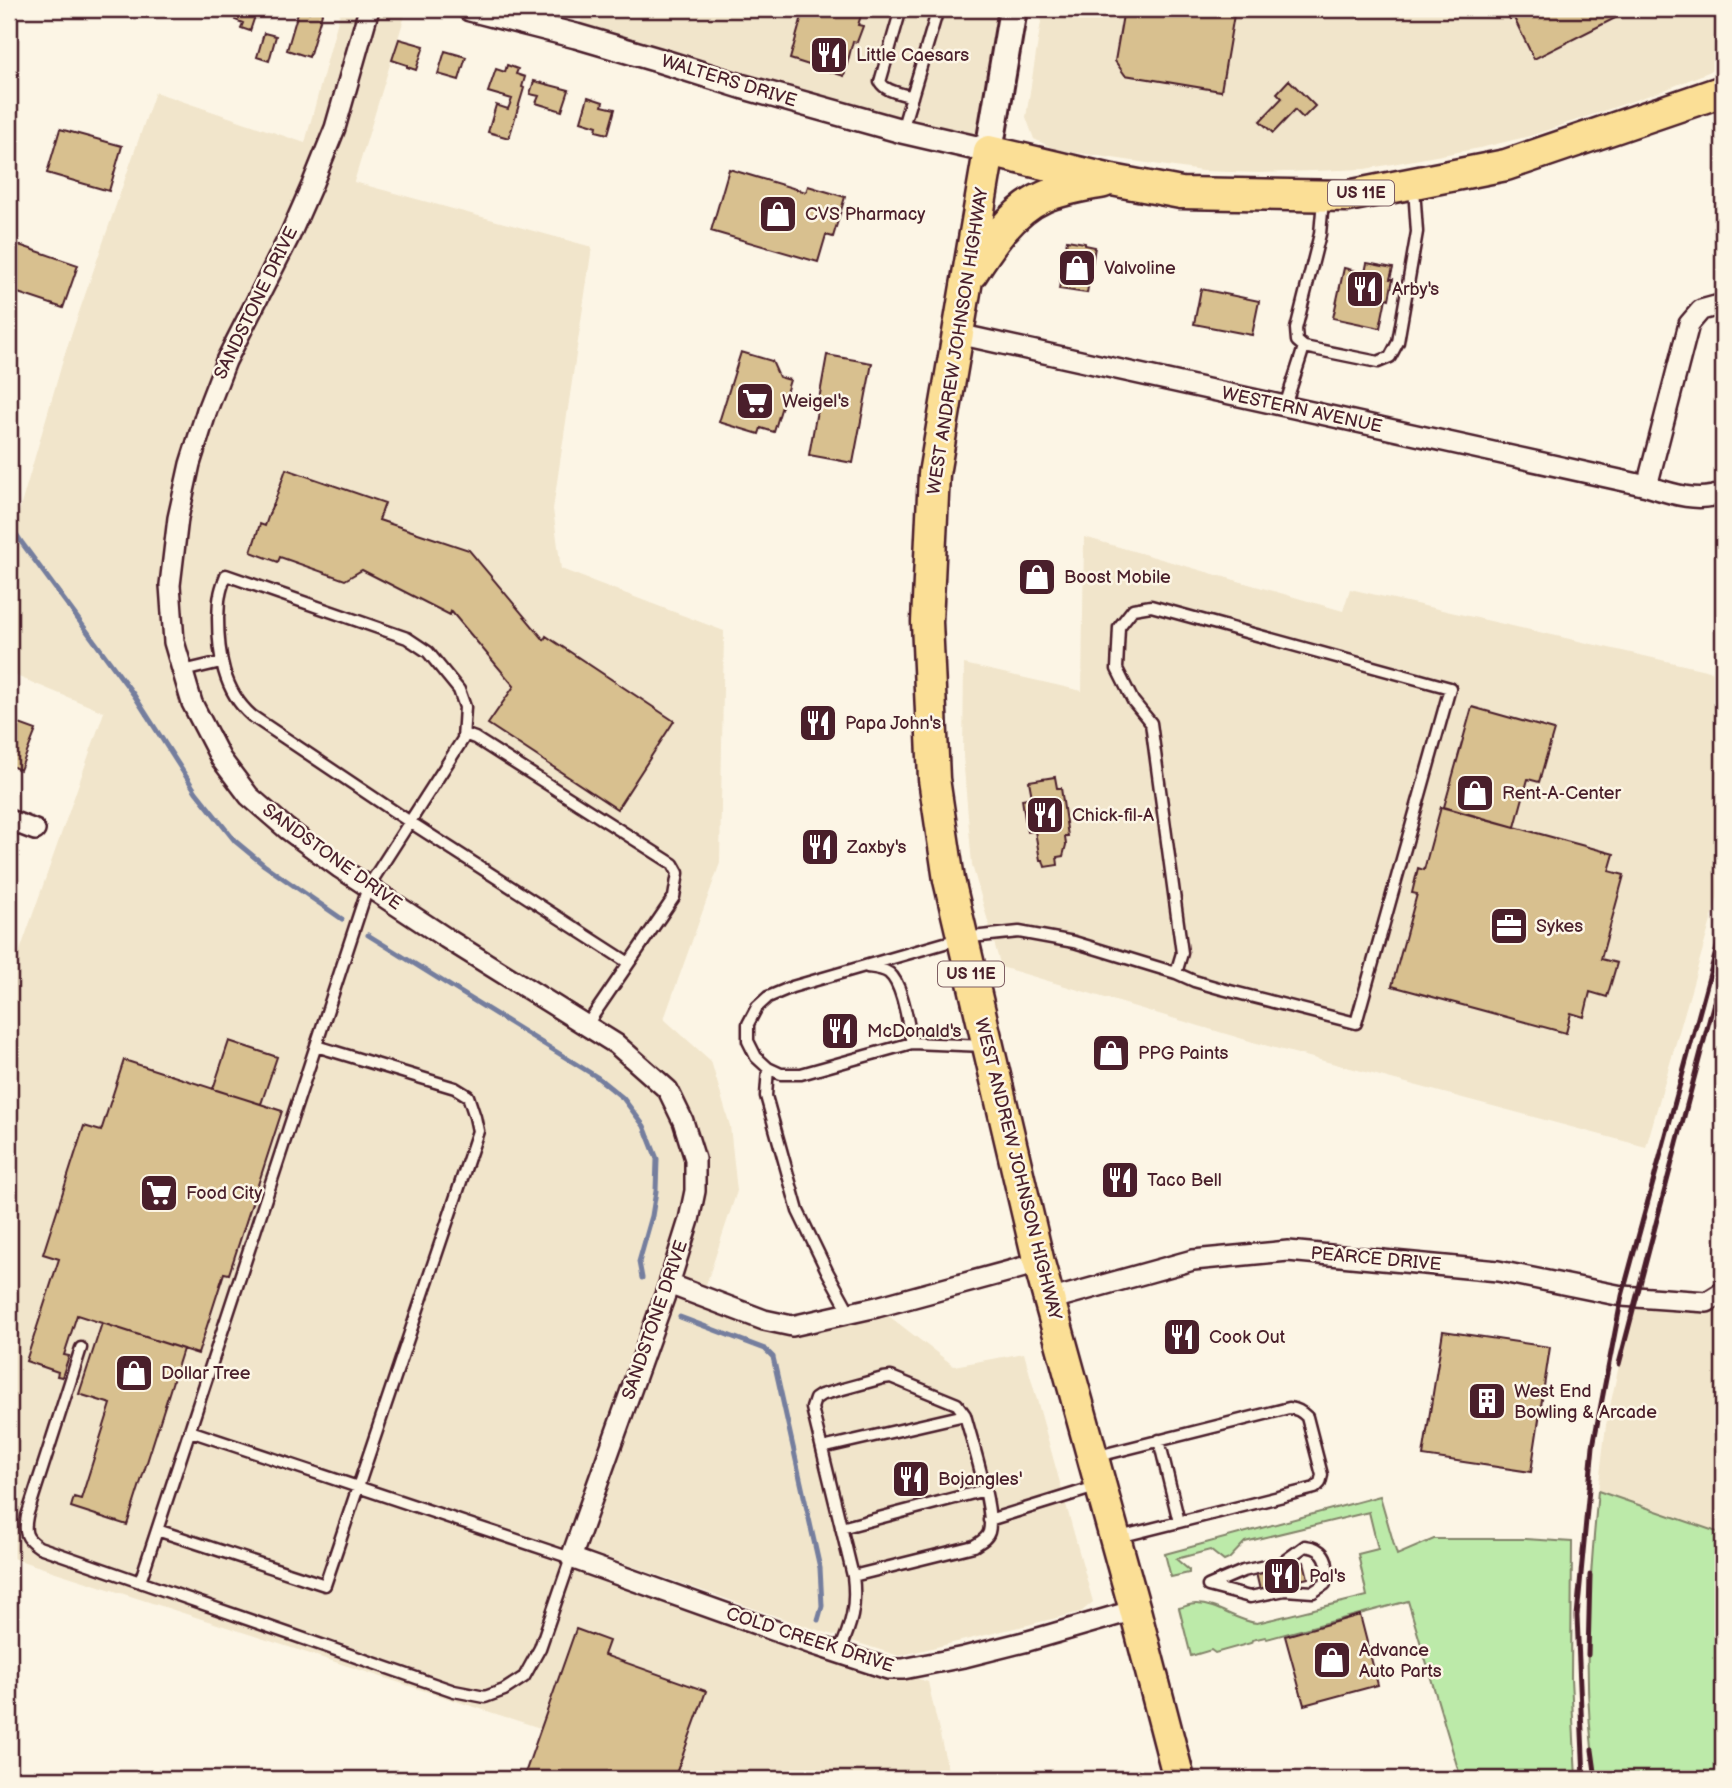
<svg xmlns="http://www.w3.org/2000/svg" width="1732" height="1788" viewBox="0 0 1732 1788" font-family="'Balsamiq Sans',sans-serif">
<rect width="100%" height="100%" fill="#fcf5e5"/>
<filter id="ink" filterUnits="userSpaceOnUse"><feTurbulence type="fractalNoise" baseFrequency=".0143" numOctaves="2"/><feDisplacementMap in="SourceGraphic" scale="14" xChannelSelector="R" yChannelSelector="G"/><feConvolveMatrix kernelMatrix="1 2 1 2 8 2 1 2 1" color-interpolation-filters="sRGB"/></filter>
<g filter="url(#ink)">
<path fill="#f1e5cb" d="M341,9H407L354,182L592,247L553,509L561,569L724,631L720,863L664,1019L711,1061L730,1126L737,1191L702,1297L764,1320L877,1307L954,1366L1024,1353L1093,1602L1081,1612L899,1656L796,1623L599,1555L595,1567L928,1682L950,1779H523L540,1728L9,1557V982L104,712L9,673V546L66,350L155,92L305,143Z
M585,9H1011L989,151L576,36Z
M1043,9H1723V66L1662,91L1530,136L1480,148L1365,169L1259,173L1202,171L1057,150L1034,139L1026,117Z
M1084,537L1343,611L1350,589L1723,674V879L1646,1147L1253,1042L1001,967L972,865L963,756L964,664L1082,691Z
M1723,1292V1534L1598,1491L1606,1425L1622,1351L1636,1296Z"/>
<path fill="#bceaa9" stroke="#83846a" stroke-width="2" d="M1598,1491L1723,1534V1779H1596C1581,1684 1589,1586 1598,1491Z
M1380,1496L1397,1555L1434,1539H1525L1572,1542L1571,1678L1576,1779H1461L1408,1601L1267,1639L1265,1637L1252,1640L1251,1643L1215,1653L1211,1650L1191,1656L1179,1608C1184,1607 1190,1604 1196,1604C1218,1604 1235,1621 1257,1623L1367,1596L1358,1554L1378,1549L1369,1512L1245,1542L1229,1559L1224,1561L1210,1550L1176,1559L1189,1570V1573L1171,1577L1165,1554Z"/>
<g fill="none" stroke-linecap="round" stroke-linejoin="round">
<path stroke="#757e9e" stroke-width="5" d="M9,523L22,543L134,695L196,792L235,841L264,865L342,919
M368,935L597,1077L623,1098L644,1126L657,1159L656,1191L652,1216L639,1262L642,1278
M680,1317L765,1349L773,1357L820,1568L822,1606L818,1620"/>
</g>
<path fill="#d8c08f" stroke="#4a1f2b" stroke-width="2" d="M228,9H264L263,12L257,10L250,31L241,28L243,23L235,20L236,16L227,14Z
M299,9L309,12L310,9L323,10L309,57L287,50Z
M804,9H863L858,25L863,26L857,42L853,41L844,76L790,59Z
M1124,9H1235L1221,91L1125,75L1115,61Z
M1505,9H1633L1534,59L1514,18L1510,19Z
M264,33L276,36L269,61L257,57Z
M399,39L424,46L416,70L407,67V65L392,60Z
M445,51L466,57L459,80L438,74Z
M507,65L518,69L516,74L525,77L522,87L524,88L509,138L488,132L496,105L508,109L512,99L488,92L496,69L505,72Z
M1289,80L1315,106L1303,118L1295,110L1273,133L1260,121L1282,98L1277,93Z
M534,81L569,90L562,111L536,103L539,96L530,94Z
M588,97L603,102L602,106L615,109L608,134L596,131L597,126L581,121Z
M60,129L122,146L109,191L47,173Z
M729,169L806,192L808,186L845,197L833,237L826,235L818,262L711,231Z
M1067,240L1085,243V245L1095,247L1087,293L1059,289Z
M16,244L78,265L63,308L9,290V267Z
M1367,263L1393,268L1390,279H1393L1389,299L1386,298L1380,328L1333,318L1344,268L1365,273Z
M1201,289L1259,301L1252,335L1194,324Z
M741,352L772,361L779,377L790,380L774,432L761,428L759,434L719,422Z
M827,355L872,363L853,463L809,455Z
M286,469L385,503L379,520L469,550L544,640L546,636L674,721L617,809L488,724L514,686L451,611L450,615L362,570L345,580L280,557L278,562L251,552L260,524L265,526L272,506H273Z
M1472,707L1554,730L1539,782L1528,779L1515,827L1444,807Z
M11,721L36,730L20,770L9,765V724Z
M1055,777L1057,788H1061L1068,836H1065L1066,845L1063,856L1057,857L1058,865L1045,867L1043,860H1040L1035,831L1027,832L1022,799L1032,797L1029,781Z
M1441,807L1614,854L1609,871L1624,875L1601,959L1617,963L1607,997L1590,992L1584,1017L1571,1013L1566,1033L1392,986L1417,894L1412,893L1418,868L1424,870Z
M229,1041L277,1057L261,1104L213,1089Z
M124,1060L282,1111L229,1274L224,1273L198,1354L77,1315L64,1355L69,1356L62,1377L57,1376L58,1372L26,1361L59,1259L43,1254L84,1126L101,1131Z
M102,1323L183,1349L127,1525L71,1507L74,1497L81,1499L111,1404L79,1394Z
M1443,1331L1550,1347L1531,1472L1423,1456Z
M1304,1562L1308,1578L1260,1590L1256,1573Z
M1360,1615L1378,1685L1304,1705L1285,1636Z
M576,1629L609,1641L604,1655L706,1691L674,1779H523Z"/>
<g fill="none" stroke-linecap="round" stroke-linejoin="round">
<defs>
<path id="service" d="M901,9L880,82C886,92 901,93 912,97
M902,130L938,9
M1323,200L1320,234L1296,329L1297,341L1304,347L1378,362L1390,357L1398,342L1417,232L1414,188
M1285,406L1304,347
M183,671L221,662
M464,734L475,738L673,864L678,873L674,897L629,963
M867,967C875,968 882,968 889,973C903,984 908,1025 912,1043
M985,1046L912,1043L801,1074H781L768,1068L756,1057L748,1041V1024L757,1007L768,997L792,987L962,938L1019,932L1074,942L1176,973L1194,981L1222,989L1356,1023L1450,688L1151,606L1133,609L1119,627L1117,669L1133,701L1151,723L1182,953L1176,973
M768,1068L766,1096L798,1211L827,1271L850,1313
M81,1348L27,1516C24,1532 25,1538 39,1547L140,1582
M190,1431L571,1558L540,1648L524,1677L504,1690L485,1697L454,1691L140,1582L368,887L463,739L465,707L459,690L428,652L407,638L226,575C224,581 221,588 220,595C218,602 219,610 218,617C218,653 223,691 252,716L410,822L629,963L586,1026
M1159,1440L1179,1522
M822,1448L965,1415
M1094,1457L1289,1408C1297,1409 1301,1411 1307,1417L1322,1475L1320,1483L1315,1488L1119,1537
M989,1520L1099,1486
M841,1528L985,1490
M157,1530L325,1585L478,1131L475,1117L468,1096L455,1088L316,1046
M1305,1546C1310,1547 1314,1547 1318,1550C1330,1557 1328,1572 1325,1584L1313,1592L1285,1590L1250,1597L1208,1586L1243,1571L1283,1562Z
M839,1653C851,1625 857,1607 853,1576L812,1408L815,1399L821,1395L883,1378L891,1377L957,1404L965,1415C971,1438 995,1512 989,1532C987,1539 980,1542 974,1546L853,1576"/>
<path id="minor" d="M369,9L335,128L312,185L290,235L226,361L207,410L190,464L178,518L170,585L174,642L192,703L221,759L249,796L287,829L340,868L446,938L616,1044L668,1090L683,1121L695,1159V1191L689,1220L669,1284L571,1558L812,1644L888,1669H903L964,1657L1028,1641L1135,1610
M958,334L1647,486C1672,494 1699,503 1723,493
M1647,486L1689,324L1701,310L1723,304
M9,820L35,830
M669,1284L764,1320L792,1326L877,1307L1039,1263
M1049,1300L1193,1260L1288,1251L1498,1271L1622,1296L1707,1302L1723,1292"/>
<path id="tertiary" d="M470,9L576,36L658,60L744,87L902,131L989,151"/>
<path id="secondary" d="M989,151L1013,9"/>
<path id="primary" d="M972,273C990,245 1012,211 1044,197C1063,189 1084,186 1104,182
M1179,1779L1135,1610L1039,1263L949,880L934,779L927,622L934,474L989,151L1112,180L1181,193L1348,196L1506,165L1723,91"/>
</defs>
<use href="#service" stroke="#4a1f2b" stroke-width="15"/>
<use href="#minor" stroke="#4a1f2b" stroke-width="24"/>
<use href="#tertiary" stroke="#4a1f2b" stroke-width="28"/>
<use href="#secondary" stroke="#4a1f2b" stroke-width="32"/>
<use href="#primary" stroke="#4a1f2b" stroke-width="35"/>
<use href="#service" stroke="#fcf5e5" stroke-width="10"/>
<use href="#minor" stroke="#fcf5e5" stroke-width="19"/>
<use href="#tertiary" stroke="#fcf5e5" stroke-width="23"/>
<use href="#secondary" stroke="#fcf5e5" stroke-width="26"/>
<use href="#primary" stroke="#fbdf96" stroke-width="30"/>
<path stroke="#4a1f2b" stroke-width="5" d="M1619,1364L1723,968
M1588,1655L1590,1575
M1592,1750L1596,1779
M1584,1779L1577,1616L1593,1446L1622,1296L1723,926"/>
</g>
</g>
<defs>
<symbol id="restaurant-square" viewBox="-11 -11 22 22"><rect x="-9" y="-9" width="18" height="18" rx="4" fill="#4a1f2b" stroke="#fcf5e5"/><path d="M-5-6h1v4h1v-4h1v4h1v-4h1v5L-1.5 .5V6h-2V.5L-5-1ZM5-6V6H3V1.5H1.5Q1.5-4 5-6Z" fill="#fff"/></symbol>
<symbol id="shop-square" viewBox="-11 -11 22 22"><rect x="-9" y="-9" width="18" height="18" rx="4" fill="#4a1f2b" stroke="#fcf5e5"/><path d="M-5-2.5h2.3a2.7 3.5 0 0 1 5.4 0H5L5.5 6h-11ZM-1.5-2.5h3a1.5 2.3 0 0 0-3 0Z" fill="#fff"/></symbol>
<symbol id="supermarket-square" viewBox="-11 -11 22 22"><rect x="-9" y="-9" width="18" height="18" rx="4" fill="#4a1f2b" stroke="#fcf5e5"/><path d="M-6-5.5h2.5l.6 2H6L4.5 2H-2.5L-4.4-4H-6ZM-1.5 3.2a1.3 1.3 0 1 0 .1 0ZM3 3.2a1.3 1.3 0 1 0 .1 0Z" fill="#fff"/></symbol>
<symbol id="office-square" viewBox="-11 -11 22 22"><rect x="-9" y="-9" width="18" height="18" rx="4" fill="#4a1f2b" stroke="#fcf5e5"/><path d="M-6-3h4V-5.5h4V-3h4V5H-6ZM-1-4.5V-3h2v-1.5ZM-6 0V1H6V0Z" fill="#fff"/></symbol>
<symbol id="building-square" viewBox="-11 -11 22 22"><rect x="-9" y="-9" width="18" height="18" rx="4" fill="#4a1f2b" stroke="#fcf5e5"/><path d="M-4-6H4V6H1V3H-1V6H-4ZM-2.5-4.3h1.7v1.8h-1.7ZM.8-4.3h1.7v1.8H.8ZM-2.5-1h1.7V.8h-1.7ZM.8-1h1.7V.8H.8Z" fill="#fff"/></symbol>
</defs>
<g fill-rule="evenodd">
<use href="#restaurant-square" x="807" y="33" width="44" height="44"/>
<use href="#shop-square" x="756" y="192" width="44" height="44"/>
<use href="#shop-square" x="1055" y="246" width="44" height="44"/>
<use href="#restaurant-square" x="1343" y="267" width="44" height="44"/>
<use href="#supermarket-square" x="733" y="379" width="44" height="44"/>
<use href="#shop-square" x="1015" y="555" width="44" height="44"/>
<use href="#restaurant-square" x="796" y="701" width="44" height="44"/>
<use href="#shop-square" x="1453" y="771" width="44" height="44"/>
<use href="#restaurant-square" x="1023" y="793" width="44" height="44"/>
<use href="#restaurant-square" x="798" y="825" width="44" height="44"/>
<use href="#office-square" x="1487" y="904" width="44" height="44"/>
<use href="#restaurant-square" x="818" y="1009" width="44" height="44"/>
<use href="#shop-square" x="1089" y="1031" width="44" height="44"/>
<use href="#restaurant-square" x="1098" y="1158" width="44" height="44"/>
<use href="#supermarket-square" x="137" y="1171" width="44" height="44"/>
<use href="#restaurant-square" x="1160" y="1315" width="44" height="44"/>
<use href="#shop-square" x="112" y="1351" width="44" height="44"/>
<use href="#building-square" x="1465" y="1379" width="44" height="44"/>
<use href="#restaurant-square" x="889" y="1457" width="44" height="44"/>
<use href="#restaurant-square" x="1260" y="1554" width="44" height="44"/>
<use href="#shop-square" x="1310" y="1638" width="44" height="44"/>
</g>
<g text-anchor="middle" dominant-baseline="central" stroke-width="5" stroke-linejoin="round" paint-order="stroke">
<g fill="#fcf5e5" stroke="#7f5f63" stroke-width="2">
<rect x="1328" y="180.5" width="66" height="25" rx="5"/>
<rect x="938" y="961.5" width="66" height="25" rx="5"/>
</g>
<g font-size="16" font-weight="bold" fill="#4a1f2b">
<text x="1361" y="193">US 11E</text>
<text x="971" y="974">US 11E</text>
</g>
<g font-size="18" fill="#4a1f2b" stroke="#fcf5e5" text-anchor="start">
<text x="856" y="55">Little Caesars</text>
<text x="805" y="214">CVS Pharmacy</text>
<text x="1104" y="268">Valvoline</text>
<text x="1392" y="289">Arby's</text>
<text x="782" y="401">Weigel's</text>
<text x="1064" y="577">Boost Mobile</text>
<text x="845" y="723">Papa John's</text>
<text x="1502" y="793">Rent-A-Center</text>
<text x="1072" y="815">Chick-fil-A</text>
<text x="847" y="847">Zaxby's</text>
<text x="1536" y="926">Sykes</text>
<text x="867" y="1031">McDonald's</text>
<text x="1138" y="1053">PPG Paints</text>
<text x="1147" y="1180">Taco Bell</text>
<text x="186" y="1193">Food City</text>
<text x="1209" y="1337">Cook Out</text>
<text x="161" y="1373">Dollar Tree</text>
<text x="1514" y="1391">West End<tspan x="1514" dy="21">Bowling &amp; Arcade</tspan></text>
<text x="938" y="1479">Bojangles'</text>
<text x="1309" y="1576">Pal's</text>
<text x="1359" y="1650">Advance<tspan x="1359" dy="21">Auto Parts</tspan></text>
</g>
<g font-size="18" fill="#4a1f2b" stroke="#fcf5e5">
<text transform="translate(729 81) rotate(17)">WALTERS DRIVE</text>
<text transform="translate(256 303) rotate(-64)">SANDSTONE DRIVE</text>
<text transform="translate(958 341) rotate(-81)">WEST ANDREW JOHNSON HIGHWAY</text>
<text transform="translate(1302 410) rotate(12)">WESTERN AVENUE</text>
<text transform="translate(332 857) rotate(36)">SANDSTONE DRIVE</text>
<text transform="translate(1018 1169) rotate(76)">WEST ANDREW JOHNSON HIGHWAY</text>
<text transform="translate(1376 1259) rotate(5)">PEARCE DRIVE</text>
<text transform="translate(655 1320) rotate(-71)">SANDSTONE DRIVE</text>
<text transform="translate(810 1640) rotate(18)">COLD CREEK DRIVE</text>
</g>
</g>
<rect width="1732" height="1788" fill="none" stroke="#fcf5e5" stroke-width="35"/>
<rect x="18" y="18" width="1697" height="1753" fill="none" stroke="#4a1f2b" stroke-width="2.5" filter="url(#ink)"/>
</svg>
